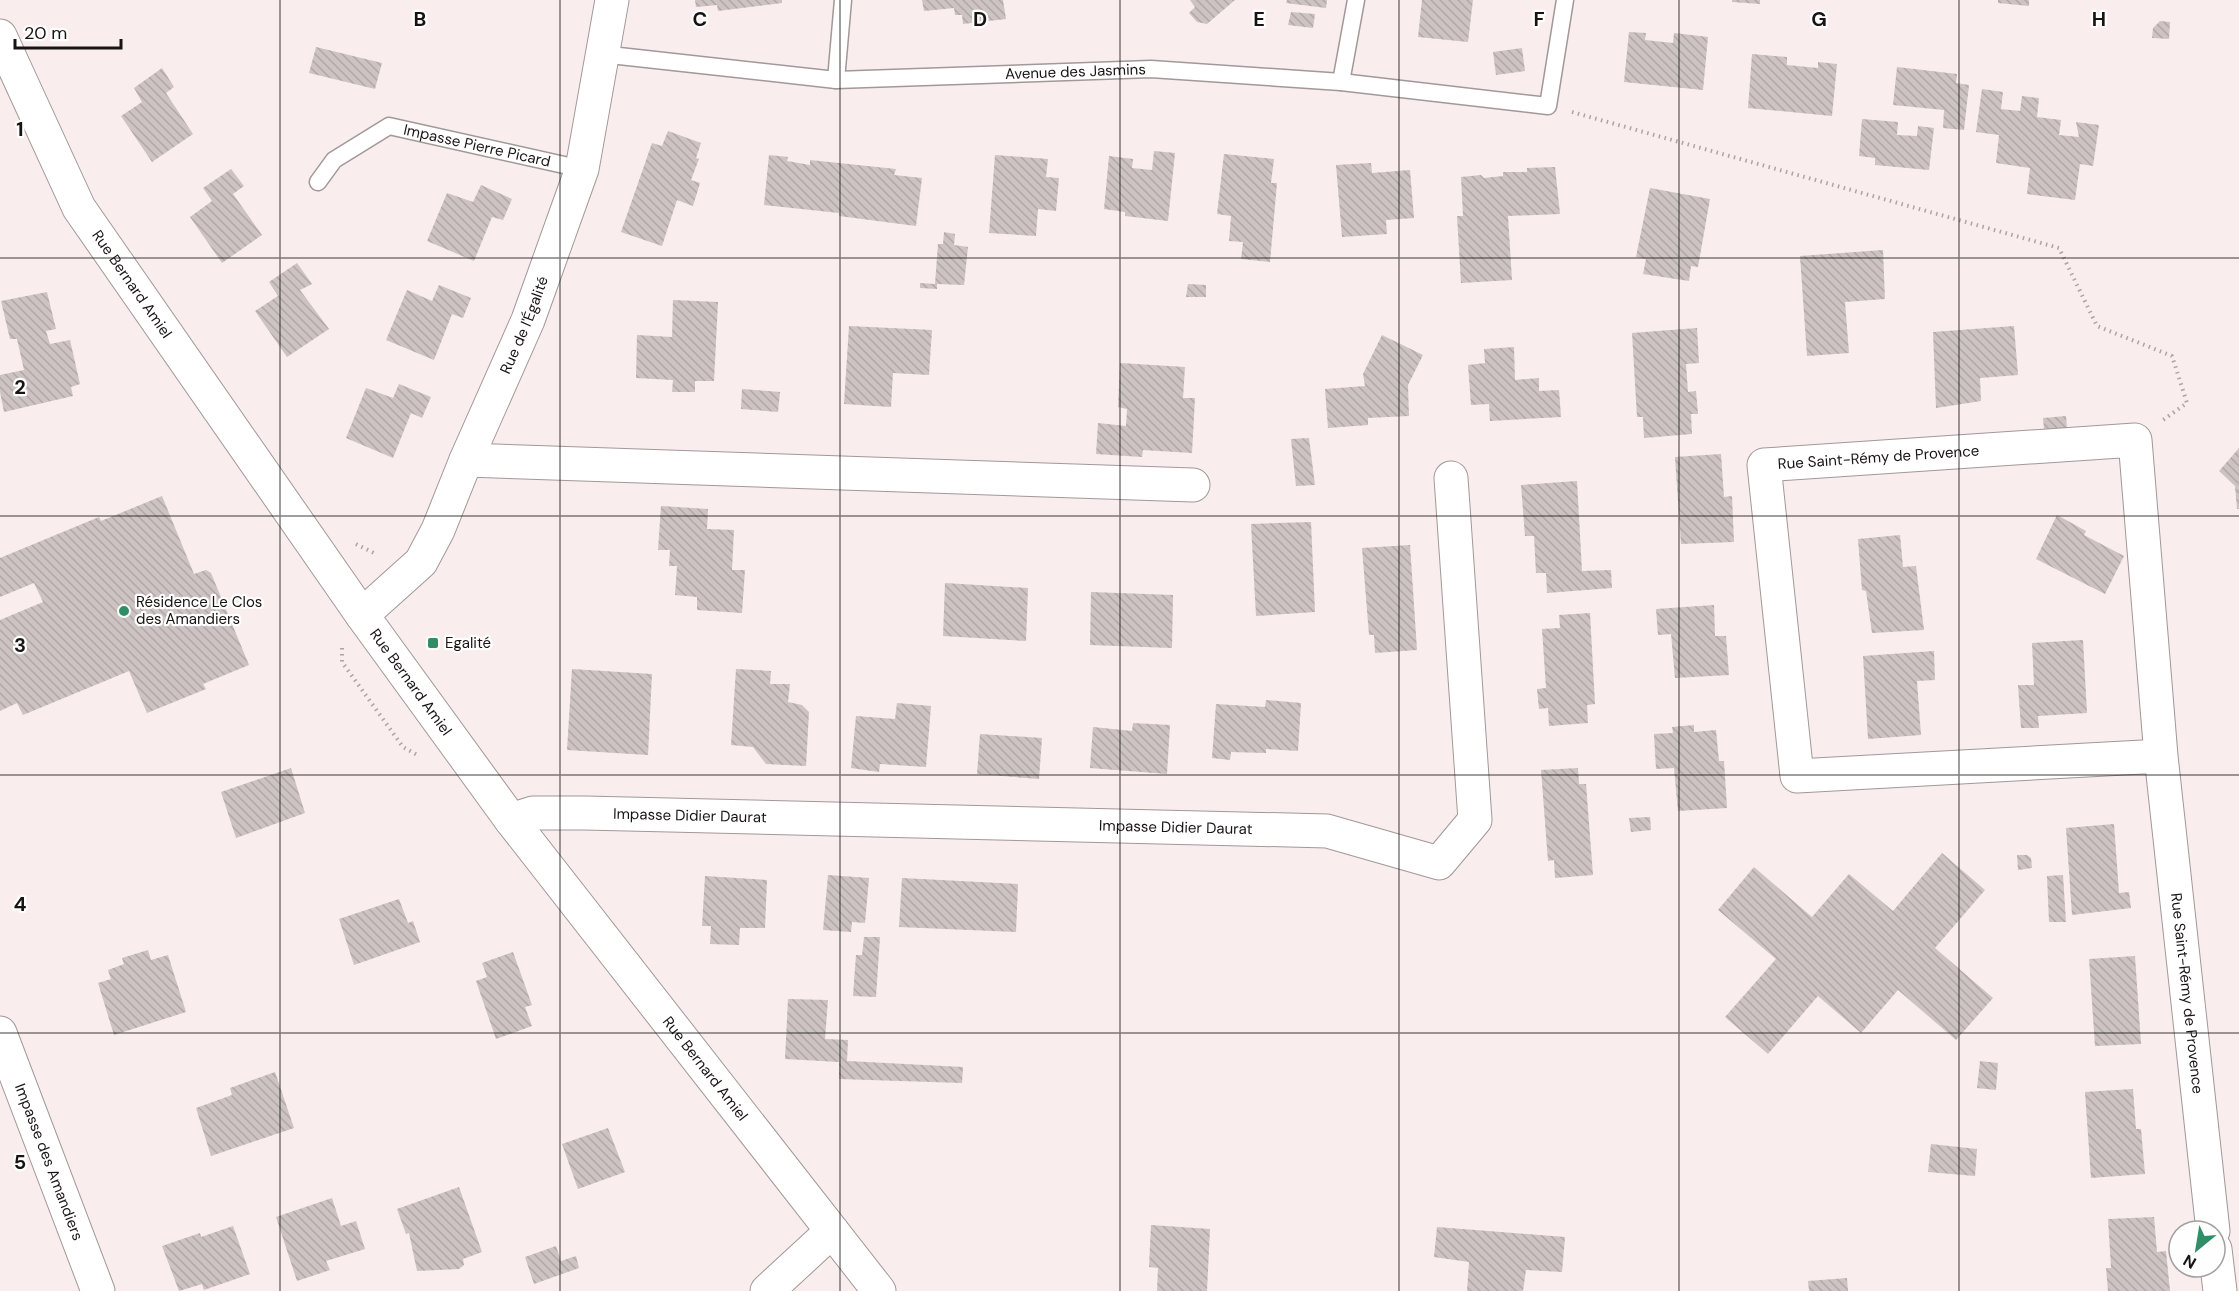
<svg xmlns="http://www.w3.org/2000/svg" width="2239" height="1291" viewBox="0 0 2239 1291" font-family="'DM Sans',sans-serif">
<defs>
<pattern id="building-back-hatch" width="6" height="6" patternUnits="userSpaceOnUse" patternTransform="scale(1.5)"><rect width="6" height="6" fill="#cec3c3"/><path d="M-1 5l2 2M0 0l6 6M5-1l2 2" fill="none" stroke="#b0a7a7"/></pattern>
</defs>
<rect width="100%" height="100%" fill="#f9eded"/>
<path fill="url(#building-back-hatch)" d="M695,0H782V3L718,11L717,5L696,7Z
M922,0H1003L1006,19L963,24L962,15H955L954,8L924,11Z
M1190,0H1235L1207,24L1197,22L1189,13L1195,7Z
M1287,0H1327L1326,8L1286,3Z
M1422,0H1473L1468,42L1418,37Z
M1732,0H1760V4L1732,2Z
M1998,0H2029V6L1998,3Z
M1291,12L1315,14L1313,28L1288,25Z
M2160,21L2170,22L2169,39L2152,38L2153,28Z
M1629,32L1646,33L1645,40L1673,43L1674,33L1708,37L1703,90L1624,82Z
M316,47L382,63L375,89L309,73Z
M1522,48L1525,71L1496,75L1493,52Z
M1752,54L1787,57V65L1818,68V62L1837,64L1832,116L1748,108Z
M1897,67L1957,74L1956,83L1969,85L1964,130L1943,128L1944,110L1893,105Z
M162,68L174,87L166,93L193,134L152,162L121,116L142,102L134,88Z
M1982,89L2003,92L2001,109L2020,111L2022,96L2039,98L2037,117L2061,120L2059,135L2079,137L2076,122L2099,125L2093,166L2080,164L2075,200L2027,194L2030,168L1996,163L1999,135L1976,132Z
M1862,119L1898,122L1897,135L1917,136L1918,126L1934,128L1929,170L1875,165V158L1859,156Z
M668,131L701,143L696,158L699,159L691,180L700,183L693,206L677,200L662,246L621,232L652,143L662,146Z
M1154,151L1175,153L1168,221L1125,216V212L1104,209L1109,156L1133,159L1132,168L1152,170Z
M1224,154L1274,159L1271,183H1277L1270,262L1241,259L1243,242L1229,241L1231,216L1217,214Z
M769,155L788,157L787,161L810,165V160L896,169L894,175L922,178L916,226L839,216V213L764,205Z
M995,155L1048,159L1046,177L1059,178L1056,211L1038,209L1036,236L989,233Z
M1371,163L1372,173L1410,170L1414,218L1386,220L1387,234L1342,237L1336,165Z
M1555,167L1560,214L1508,216L1512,280L1461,283L1457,216H1463L1461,177L1481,175L1484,178L1503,176V172H1527V168Z
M231,169L244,186L233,194L262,235L222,263L190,217L212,201L203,188Z
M481,185L512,199L503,220L492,217L474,261L427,241L447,193L473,202Z
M1650,188L1710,199L1698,267L1691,266L1689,281L1643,274L1646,259L1636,257Z
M944,232L955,234L954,245L968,247L964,285L937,284V289L920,288V283L935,284L938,244H943Z
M1883,250L1885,299L1845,302L1849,353L1807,356L1800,256Z
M297,263L312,284L300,290L329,329L287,357L255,311L278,296L269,282Z
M1188,284L1206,285V297H1186Z
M439,285L471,298L463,318L452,314L434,360L386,340L407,290L432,301Z
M47,292L56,329L46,331L50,344L70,340L80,384L71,387L73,396L4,412L0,392V375L24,370L17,339H10L1,301Z
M673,300L718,302L714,381H695V392H672L673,380L636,378L637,335L672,337Z
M849,326L932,330L929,375L893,373L891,407L844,404Z
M2014,326L2018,375L1980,378L1981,401L1936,408L1933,332Z
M1697,328L1699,363L1686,364L1688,392L1696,391L1698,414H1691L1692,434L1644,438L1643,417H1637L1632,333Z
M1382,335L1423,355L1408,385L1409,416L1368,418V425L1328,428L1325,389L1365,386L1363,374Z
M1514,347L1515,380L1539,378V391L1559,390L1561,417L1490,421L1489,404L1471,405L1468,365L1485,363L1484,349Z
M1120,363L1185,367L1183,398H1195L1192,453L1143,450L1142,457L1096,454L1098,423L1126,426L1127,409L1118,407Z
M399,384L431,397L422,418L411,413L393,458L346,438L366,388L393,398Z
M742,389L780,392L778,412L741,409Z
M2066,416L2067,428L2044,429L2043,418Z
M1309,438L1315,485L1296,486L1291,439Z
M2239,448V509H2237L2235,486L2219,471Z
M1721,454L1724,497L1732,496L1734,542L1681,544L1675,457Z
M1577,481L1582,571L1611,570L1612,588L1547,593L1546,573H1536L1534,536H1525L1521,485Z
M162,496L194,574L206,570L211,573L249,665L203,684L206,689L147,713L129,671L23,715L17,703L0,711V620L43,602L34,583L0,597V558L99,517L101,521Z
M661,506L708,509L707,529L734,530L732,570H745L742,613L697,610V597L675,595L677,566H669L670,550H658Z
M2057,515L2086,531L2084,535L2124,556L2105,594L2036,559Z
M1311,522L1315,612L1256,616L1251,524Z
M1900,535L1903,567L1916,566L1924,630L1872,633L1866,591L1862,590L1858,539Z
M1410,545L1417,650L1375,653L1374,635H1369L1362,548Z
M945,583L1028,588L1026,641L943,636Z
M1091,592L1173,595L1172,648L1090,645Z
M1714,605L1715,636H1726L1729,675L1675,678L1671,634L1658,635L1656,609Z
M1590,613L1595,704L1587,705L1588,723L1549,726L1548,708L1539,709L1537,689L1546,688L1542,629L1560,628L1559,615Z
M2083,640L2087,713L2038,716L2039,728H2021L2018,685H2034L2032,643Z
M1934,651L1935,680L1917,681L1921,735L1868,739L1863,656Z
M572,669L652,674L648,755L567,750Z
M736,669L771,671L770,684H790L788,702L802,705L809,712L806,766L766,764L753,747L731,745Z
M1266,700L1301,703L1298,751L1266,749V753L1231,752L1230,760L1212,758L1216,704L1265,707Z
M897,703L931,706L926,767L880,764L879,772L851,768L856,716L895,719Z
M1133,723L1170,725L1167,774L1090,768L1093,727L1132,731Z
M1694,725V732L1716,730L1719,761H1724L1727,808L1678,811L1674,768L1656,769L1654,734L1673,733L1672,727Z
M980,734L1042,738L1039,779L977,774Z
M291,768L305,813L236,838L221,792Z
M1578,768L1579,784H1586L1593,875L1555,878L1554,860L1548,861L1541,770Z
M1650,817L1651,830L1631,832L1629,818Z
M2114,824L2119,893L2129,892L2131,908L2072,915L2066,828Z
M1942,853L1985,890L1935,948L1993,998L1956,1040L1898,990L1861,1033L1818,996L1768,1054L1725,1017L1776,959L1718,910L1754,867L1812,917L1849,874L1893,911Z
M2017,855H2027L2031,858L2032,868L2018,870Z
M828,875L869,878L865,923L852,922L851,932L823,930Z
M2063,875L2066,922H2049L2047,876Z
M705,876L767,880L765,928H740L739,945L710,944L711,926H702Z
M902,878L1018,884L1016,932L899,927Z
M399,899L408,923L413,921L420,942L354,965L339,919Z
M864,937H880L876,997L853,996L856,955H862Z
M148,950L151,960L168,955L186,1012L114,1035L98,983L111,979L108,970L124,964L122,958Z
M513,952L532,1005L525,1007L532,1026L496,1039L476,981L487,977L482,963Z
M2135,956L2141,1044L2095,1046L2089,959Z
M788,999L828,1000L825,1039L848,1040L847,1061L963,1067L962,1083L839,1079V1062L785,1059Z
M1980,1061L1998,1063L1996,1090L1977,1088Z
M275,1072L294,1128L211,1156L196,1108L232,1095L230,1088Z
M2133,1089L2136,1129H2141L2145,1174L2091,1178L2085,1092Z
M608,1128L625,1172L578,1189L562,1144Z
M1931,1144L1977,1149L1975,1176L1928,1172Z
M459,1187L482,1252L463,1259L464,1265L459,1269L417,1271L409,1233L406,1234L397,1209Z
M332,1198L341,1226L356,1221L365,1249L326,1261L330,1270L297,1281L276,1217Z
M2154,1217L2157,1252L2166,1251L2170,1291H2108L2106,1268H2111L2108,1219Z
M1151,1225L1210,1229L1207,1291H1157L1158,1268L1149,1267Z
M233,1226L250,1274L204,1290L202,1284L179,1291L162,1246L200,1233L201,1237Z
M1437,1227L1565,1237L1562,1272L1526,1270L1523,1291H1467L1469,1262L1434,1257Z
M556,1246L561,1261L576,1256L579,1268L534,1284L525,1257Z
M1847,1278L1848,1291H1809L1808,1281Z"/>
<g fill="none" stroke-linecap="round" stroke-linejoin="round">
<defs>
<g id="service">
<path id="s1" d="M601,54L836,80L1151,69L1341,82L1548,106L1565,0"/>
<path d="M836,80L843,0"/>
<path d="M1341,82L1356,0"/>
<path id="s2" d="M318,182L334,160L389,126L582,169"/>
</g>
<g id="minor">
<path d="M466,460L1193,485"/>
<path id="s3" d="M362,615L421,562L438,530L466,460L528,320L582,169L612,0"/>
<path id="s4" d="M2161,756L1797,776L1764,465L2135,440L2161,756L2213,1231"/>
<path id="s5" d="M511,820L533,813H585L1327,831L1439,863L1475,820L1451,478"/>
<path id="s6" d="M0,1033L98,1291"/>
<path d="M2215,1249L2220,1291"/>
<path d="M767,1291L832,1231"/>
</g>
<g id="tertiary">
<path id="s7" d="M0,36L79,208L362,615L511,820L879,1291"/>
</g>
</defs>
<use href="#service" stroke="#a29898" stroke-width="19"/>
<use href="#minor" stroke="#a29898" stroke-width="35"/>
<use href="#tertiary" stroke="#a29898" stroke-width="35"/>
<path stroke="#aea4a4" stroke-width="4" stroke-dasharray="1.5 4.5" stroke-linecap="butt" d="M1572,112L2059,248L2097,326L2172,356L2187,403L2163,420
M356,544L376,554
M342,648V662L403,747L419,756"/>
<use href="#service" stroke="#fff" stroke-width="16"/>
<use href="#minor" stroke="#fff" stroke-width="33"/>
<use href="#tertiary" stroke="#fff" stroke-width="33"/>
</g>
<path fill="none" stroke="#181414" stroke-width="1.5" stroke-opacity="0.55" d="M280,0V1291M560,0V1291M840,0V1291M1120,0V1291M1399,0V1291M1679,0V1291M1959,0V1291M0,258H2239M0,516H2239M0,775H2239M0,1033H2239"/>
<g fill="#2f8e66" stroke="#fefefe" stroke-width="2">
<circle cx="124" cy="611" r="6"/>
<rect x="427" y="637" width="12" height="12" rx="3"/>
</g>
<g text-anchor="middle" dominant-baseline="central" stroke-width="4.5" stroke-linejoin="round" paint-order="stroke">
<g font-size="15" fill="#181414" stroke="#fefefe">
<text stroke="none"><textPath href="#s1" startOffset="476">Avenue des Jasmins</textPath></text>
<text stroke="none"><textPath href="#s2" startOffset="182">Impasse Pierre Picard</textPath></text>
<text stroke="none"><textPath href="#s7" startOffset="282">Rue Bernard Amiel</textPath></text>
<text stroke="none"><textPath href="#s3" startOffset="338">Rue de l'Égalité</textPath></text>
<text stroke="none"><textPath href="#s4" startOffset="792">Rue Saint-Rémy de Provence</textPath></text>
<text stroke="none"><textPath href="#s7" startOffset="768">Rue Bernard Amiel</textPath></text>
<text stroke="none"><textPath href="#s5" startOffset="180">Impasse Didier Daurat</textPath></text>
<text stroke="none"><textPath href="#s5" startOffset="666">Impasse Didier Daurat</textPath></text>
<text stroke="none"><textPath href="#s4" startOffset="1605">Rue Saint-Rémy de Provence</textPath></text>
<text stroke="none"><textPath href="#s7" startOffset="1254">Rue Bernard Amiel</textPath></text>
<text stroke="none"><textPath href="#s6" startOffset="138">Impasse des Amandiers</textPath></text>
</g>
<g font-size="15" fill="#181414" stroke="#fefefe" text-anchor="start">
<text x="136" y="602">Résidence Le Clos<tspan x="136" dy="17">des Amandiers</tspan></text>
<text x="445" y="643">Egalité</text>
</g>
</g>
<g font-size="20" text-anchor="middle" font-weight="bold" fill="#181414" stroke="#fefefe" stroke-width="4.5" stroke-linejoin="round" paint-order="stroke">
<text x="420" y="26">B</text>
<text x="700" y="26">C</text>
<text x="980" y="26">D</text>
<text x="1259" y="26">E</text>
<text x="1539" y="26">F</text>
<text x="1819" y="26">G</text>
<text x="2099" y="26">H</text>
<text x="20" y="136">1</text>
<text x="20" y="394">2</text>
<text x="20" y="652">3</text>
<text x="20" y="911">4</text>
<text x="20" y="1169">5</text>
</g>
<g transform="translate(2197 1249) rotate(210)"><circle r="28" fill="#fefefe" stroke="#a2a0a0" stroke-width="1.5"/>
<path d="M0-4.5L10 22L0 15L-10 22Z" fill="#2f8e66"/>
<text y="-9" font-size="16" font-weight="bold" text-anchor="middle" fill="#181414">N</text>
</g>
<path d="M15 39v9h106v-9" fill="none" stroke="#181414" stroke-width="3"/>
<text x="24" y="39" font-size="18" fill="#181414" stroke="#fefefe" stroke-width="4.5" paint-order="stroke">20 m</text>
</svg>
